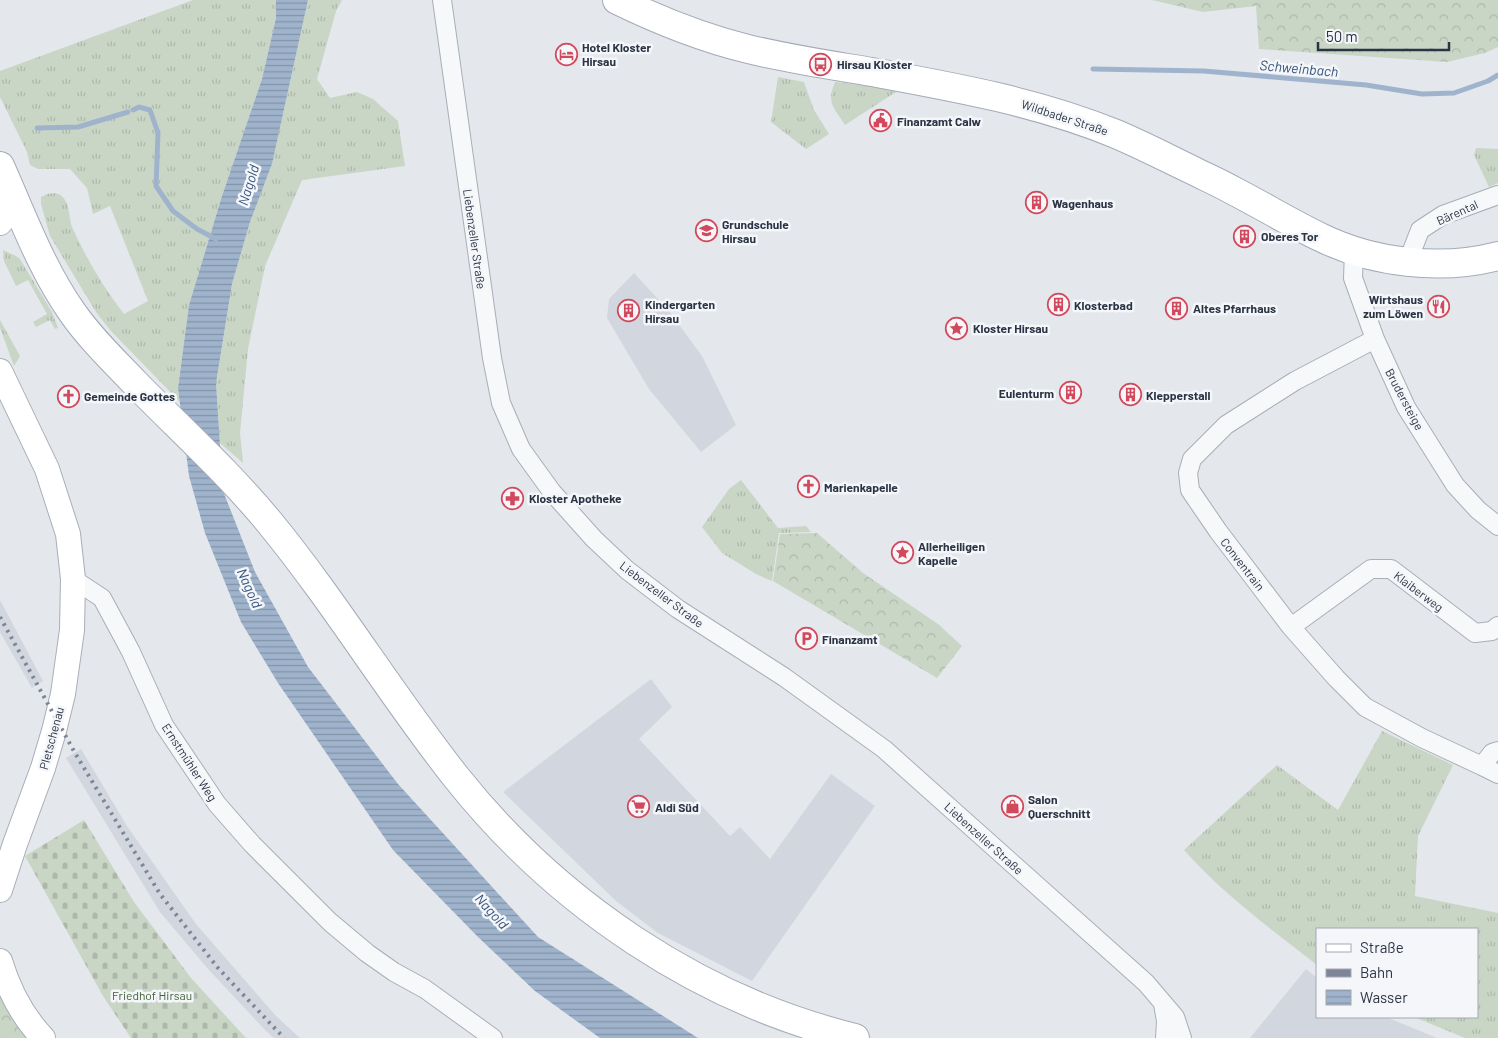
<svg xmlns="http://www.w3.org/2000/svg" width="1498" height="1038" viewBox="0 0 1498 1038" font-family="Barlow,sans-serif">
<defs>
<pattern id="grass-tufts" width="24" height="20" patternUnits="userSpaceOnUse" patternTransform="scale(1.25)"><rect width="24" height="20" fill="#c9d6c5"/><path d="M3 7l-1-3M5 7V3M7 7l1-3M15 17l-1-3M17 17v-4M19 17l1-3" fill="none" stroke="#adb8ab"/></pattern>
<pattern id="forest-crowns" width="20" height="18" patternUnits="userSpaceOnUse" patternTransform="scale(1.25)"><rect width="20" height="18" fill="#c9d6c5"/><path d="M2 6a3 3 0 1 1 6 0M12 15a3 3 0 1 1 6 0" fill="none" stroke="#adb8ab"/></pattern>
<pattern id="cemetery-stones" width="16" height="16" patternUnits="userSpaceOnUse" patternTransform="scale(1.25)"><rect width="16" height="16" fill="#c9d6c5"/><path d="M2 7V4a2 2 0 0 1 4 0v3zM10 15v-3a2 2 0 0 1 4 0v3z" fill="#adb8ab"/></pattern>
<pattern id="water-rules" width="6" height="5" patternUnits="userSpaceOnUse" patternTransform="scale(1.25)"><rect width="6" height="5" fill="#9fb4cc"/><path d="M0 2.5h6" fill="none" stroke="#8293a7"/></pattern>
</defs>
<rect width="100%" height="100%" fill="#e4e7ec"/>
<path fill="#d2d6de" d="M634,273L669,311L702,356L736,425L701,452L649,389L607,318L609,299Z
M0,600L43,681L32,688L0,632Z
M651,679L672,707L639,739L730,836L740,827L770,859L831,774L875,806L752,981L658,933L616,901L503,792Z
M81,749L127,826L196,924L276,1016L300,1038H274L266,1031L208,969L160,912L66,758Z
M1306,969L1317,978V1017H1386L1437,1038H1250Z"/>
<path fill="url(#grass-tufts)" d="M193,0H276V18L262,79L222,196L189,305L178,387L180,402L110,330L96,312L50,236L41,204V197C49,192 60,191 65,200C70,208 69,219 72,227C86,258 103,287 124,314L148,301L110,206L93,214L87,188L70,169H38L30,165L27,152L0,97V71Z
M308,0H342L336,11L317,79L330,98L357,92L373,99L398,121L405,166L302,180L265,266L248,349L240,433L243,463L220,443L216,383L232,284L250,222L272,164Z
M778,77L804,82L814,110L829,134L806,149L771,122Z
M835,82L899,90L845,125C834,107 826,104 835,82Z
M1476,148L1498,149V183L1489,187L1474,155Z
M3,250L16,256L20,259L52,312L58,328L55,329L50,320L36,327L33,322L47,314L28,280L16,286L4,261Z
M0,320L20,356L14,366L0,328Z
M741,480L778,528L806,526L811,532L779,533L772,581L756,574L722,553L702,527L729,489Z
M1382,731L1453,765L1418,836L1415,896L1498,913V1038H1465L1414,1017H1477V929H1317V965C1271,929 1223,894 1184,850L1277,765L1338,810Z"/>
<path fill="url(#forest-crowns)" d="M1152,0H1498V47L1485,53L1447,62L1259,49L1256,6L1203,12Z
M817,533L863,573L938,624L962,646L937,678L773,581L780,534Z
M0,990L33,1038H0Z"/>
<path fill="url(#cemetery-stones)" d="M84,820L134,902L191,978L246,1038H131L103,996L25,856Z"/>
<path fill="url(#water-rules)" d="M276,0H308L272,164L250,222L232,284L216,383L223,491L255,572L308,667L398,784L538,937L698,1038H600L535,991L478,937L393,850L278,683L241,622L205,533L189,476L178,388L189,305L222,196L262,79L276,18Z"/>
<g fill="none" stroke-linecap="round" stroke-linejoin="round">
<path stroke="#9fb4cc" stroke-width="5" d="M1093,69L1204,71L1366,85L1422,94L1454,93L1488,81L1498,75
M133,110L139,107L150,110L158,133L156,186L173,211L197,229L216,239
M37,128L78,127L128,112"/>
<defs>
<path id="street" d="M442,0L492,358L501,403L521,449L552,492L594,539L627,570L678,609L784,677L884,749L1146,983L1175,1017L1182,1038
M1354,251L1353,278L1375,339L1406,407L1455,485L1478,510L1498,526
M1408,261L1420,230L1443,215L1498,195
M1375,339L1295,381L1226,425L1192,459L1188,473L1190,490L1218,531L1291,627L1336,678L1365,707L1422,738L1482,766L1492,753L1498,751
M73,579L102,598L131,652L164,725L217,804L252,844L330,922L367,953L394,972L425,989L493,1038
M1291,627L1371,569H1391L1475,633L1492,631L1498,626
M1482,766L1498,774
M1163,1004L1166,1021L1165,1038"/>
<path id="secondary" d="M0,223L7,215L14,197L2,198
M0,371L47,469L68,534L73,579L72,630L63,694L54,731L43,768L15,844L0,890
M0,961C9,991 22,1016 43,1038"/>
<path id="primary" d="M617,0C658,20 703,38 748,49C789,59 830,65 872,72C954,87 1038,102 1116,134C1142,145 1167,158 1192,170C1206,177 1220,183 1234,191C1263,206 1291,223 1320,237C1373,263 1441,271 1498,256
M0,166C22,215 41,268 72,312C90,338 113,360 135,383C180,429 229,473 270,523C337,605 391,695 456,777C556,903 699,1000 855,1038"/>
</defs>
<use href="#street" stroke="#a9aeb7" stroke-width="20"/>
<use href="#secondary" stroke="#a9aeb7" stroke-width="26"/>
<use href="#primary" stroke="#a3abb8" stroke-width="30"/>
<use href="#street" stroke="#f7f8fa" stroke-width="18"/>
<use href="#secondary" stroke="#fff" stroke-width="24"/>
<use href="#primary" stroke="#fff" stroke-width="28"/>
<path stroke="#7d8696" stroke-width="4" stroke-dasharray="2.5 5" stroke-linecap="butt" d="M0,617L75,753L160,894L218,968L284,1038"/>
</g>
<defs>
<symbol id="hotel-ring" viewBox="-11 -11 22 22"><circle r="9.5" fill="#f4f6f9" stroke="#d1495b" stroke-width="1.5"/><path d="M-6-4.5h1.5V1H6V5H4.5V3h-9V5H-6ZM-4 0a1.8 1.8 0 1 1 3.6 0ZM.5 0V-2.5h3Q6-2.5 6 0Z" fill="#d1495b"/></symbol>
<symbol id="bus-ring" viewBox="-11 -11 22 22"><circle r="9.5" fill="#f4f6f9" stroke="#d1495b" stroke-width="1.5"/><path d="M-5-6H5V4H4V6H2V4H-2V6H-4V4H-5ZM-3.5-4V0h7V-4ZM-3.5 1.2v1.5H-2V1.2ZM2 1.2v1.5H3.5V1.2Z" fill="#d1495b"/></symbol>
<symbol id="civic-ring" viewBox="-11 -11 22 22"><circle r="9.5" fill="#f4f6f9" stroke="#d1495b" stroke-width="1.5"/><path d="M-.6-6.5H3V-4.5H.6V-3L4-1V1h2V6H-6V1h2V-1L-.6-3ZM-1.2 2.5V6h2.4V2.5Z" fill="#d1495b"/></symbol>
<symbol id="building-ring" viewBox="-11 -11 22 22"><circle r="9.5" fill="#f4f6f9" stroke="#d1495b" stroke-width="1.5"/><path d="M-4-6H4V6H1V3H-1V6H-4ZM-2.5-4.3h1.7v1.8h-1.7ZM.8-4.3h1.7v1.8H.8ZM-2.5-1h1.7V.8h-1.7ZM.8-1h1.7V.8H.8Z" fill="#d1495b"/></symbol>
<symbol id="school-ring" viewBox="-11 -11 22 22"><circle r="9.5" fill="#f4f6f9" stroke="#d1495b" stroke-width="1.5"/><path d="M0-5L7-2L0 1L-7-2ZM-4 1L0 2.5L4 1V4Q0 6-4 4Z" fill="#d1495b"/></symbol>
<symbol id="restaurant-ring" viewBox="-11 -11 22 22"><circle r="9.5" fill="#f4f6f9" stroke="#d1495b" stroke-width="1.5"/><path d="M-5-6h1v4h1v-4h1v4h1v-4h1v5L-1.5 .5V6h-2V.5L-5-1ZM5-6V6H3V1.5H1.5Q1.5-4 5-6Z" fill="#d1495b"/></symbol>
<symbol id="sight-ring" viewBox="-11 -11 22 22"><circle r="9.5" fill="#f4f6f9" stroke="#d1495b" stroke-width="1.5"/><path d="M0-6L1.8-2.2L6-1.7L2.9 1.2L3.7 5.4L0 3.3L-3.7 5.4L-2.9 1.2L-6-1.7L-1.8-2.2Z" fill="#d1495b"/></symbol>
<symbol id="church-ring" viewBox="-11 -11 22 22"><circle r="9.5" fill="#f4f6f9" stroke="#d1495b" stroke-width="1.5"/><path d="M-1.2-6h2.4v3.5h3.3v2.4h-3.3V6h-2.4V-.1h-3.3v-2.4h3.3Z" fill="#d1495b"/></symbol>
<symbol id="pharmacy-ring" viewBox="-11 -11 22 22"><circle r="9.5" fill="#f4f6f9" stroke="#d1495b" stroke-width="1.5"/><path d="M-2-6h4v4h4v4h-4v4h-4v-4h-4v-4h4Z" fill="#d1495b"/></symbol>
<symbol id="parking-ring" viewBox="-11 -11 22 22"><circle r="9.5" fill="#f4f6f9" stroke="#d1495b" stroke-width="1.5"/><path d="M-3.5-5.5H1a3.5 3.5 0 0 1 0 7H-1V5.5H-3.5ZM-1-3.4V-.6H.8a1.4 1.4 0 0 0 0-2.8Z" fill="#d1495b"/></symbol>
<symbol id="shop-ring" viewBox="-11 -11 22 22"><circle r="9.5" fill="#f4f6f9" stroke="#d1495b" stroke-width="1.5"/><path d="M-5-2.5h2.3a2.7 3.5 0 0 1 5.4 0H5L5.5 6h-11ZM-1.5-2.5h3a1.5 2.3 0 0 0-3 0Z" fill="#d1495b"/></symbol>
<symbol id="supermarket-ring" viewBox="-11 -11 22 22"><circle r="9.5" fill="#f4f6f9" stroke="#d1495b" stroke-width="1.5"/><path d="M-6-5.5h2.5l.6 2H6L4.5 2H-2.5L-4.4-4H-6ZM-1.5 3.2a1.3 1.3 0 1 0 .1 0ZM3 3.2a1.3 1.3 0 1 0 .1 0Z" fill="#d1495b"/></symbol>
</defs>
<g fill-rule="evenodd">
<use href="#hotel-ring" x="554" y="42" width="25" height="25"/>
<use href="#bus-ring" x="808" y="52" width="25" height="25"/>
<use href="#civic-ring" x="868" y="108" width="25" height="25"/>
<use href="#building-ring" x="1024" y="190" width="25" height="25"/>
<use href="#school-ring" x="694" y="218" width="25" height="25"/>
<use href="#building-ring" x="1232" y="224" width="25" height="25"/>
<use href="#building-ring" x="1046" y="292" width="25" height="25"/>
<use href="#restaurant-ring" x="1426" y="294" width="25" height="25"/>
<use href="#building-ring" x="1164" y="296" width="25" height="25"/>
<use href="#building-ring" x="616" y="298" width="25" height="25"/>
<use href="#sight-ring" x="944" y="316" width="25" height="25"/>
<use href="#building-ring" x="1058" y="380" width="25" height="25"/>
<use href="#building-ring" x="1118" y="382" width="25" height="25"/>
<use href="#church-ring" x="56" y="384" width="25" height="25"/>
<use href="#church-ring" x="796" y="474" width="25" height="25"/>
<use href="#pharmacy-ring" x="500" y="486" width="25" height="25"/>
<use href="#sight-ring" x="890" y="540" width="25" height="25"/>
<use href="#parking-ring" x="794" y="626" width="25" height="25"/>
<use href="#shop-ring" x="1000" y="794" width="25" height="25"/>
<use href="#supermarket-ring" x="626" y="794" width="25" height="25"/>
</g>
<g text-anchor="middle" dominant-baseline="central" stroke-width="5" stroke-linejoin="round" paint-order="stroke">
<g font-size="12" font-weight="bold" fill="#2b3445" stroke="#f4f6f9" text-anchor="start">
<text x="582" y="47">Hotel Kloster<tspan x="582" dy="14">Hirsau</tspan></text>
<text x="837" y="64">Hirsau Kloster</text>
<text x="897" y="121">Finanzamt Calw</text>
<text x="1052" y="203">Wagenhaus</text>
<text x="722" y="224">Grundschule<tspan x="722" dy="14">Hirsau</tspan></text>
<text x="1261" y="236">Oberes Tor</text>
<text x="1423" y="299" text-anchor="end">Wirtshaus<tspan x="1423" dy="14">zum Löwen</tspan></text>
<text x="645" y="304">Kindergarten<tspan x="645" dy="14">Hirsau</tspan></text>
<text x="1074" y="305">Klosterbad</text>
<text x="1193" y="308">Altes Pfarrhaus</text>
<text x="973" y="328">Kloster Hirsau</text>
<text x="1054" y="393" text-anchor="end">Eulenturm</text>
<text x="1146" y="395">Klepperstall</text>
<text x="84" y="396">Gemeinde Gottes</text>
<text x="824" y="487">Marienkapelle</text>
<text x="529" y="498">Kloster Apotheke</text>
<text x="918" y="546">Allerheiligen<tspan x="918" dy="14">Kapelle</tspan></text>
<text x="822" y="639">Finanzamt</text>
<text x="1028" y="799">Salon<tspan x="1028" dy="14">Querschnitt</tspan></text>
<text x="655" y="807">Aldi Süd</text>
</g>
<g font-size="12" fill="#2b3445" stroke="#f4f6f9">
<text transform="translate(1065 117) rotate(18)">Wildbader Straße</text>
<text transform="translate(1457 212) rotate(-24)">Bärental</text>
<text transform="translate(475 239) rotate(82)">Liebenzeller Straße</text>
<text transform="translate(1405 399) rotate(62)">Brudersteige</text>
<text transform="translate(1243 564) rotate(52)">Conventrain</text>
<text transform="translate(1419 591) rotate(37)">Klaiberweg</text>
<text transform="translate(662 594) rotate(37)">Liebenzeller Straße</text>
<text transform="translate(51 738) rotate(-75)">Pletschenau</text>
<text transform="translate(190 762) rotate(57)">Ernstmühler Weg</text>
<text transform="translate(984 838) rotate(42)">Liebenzeller Straße</text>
</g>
<g font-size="12" fill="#3f6138" stroke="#f4f6f9">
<text x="152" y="995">Friedhof Hirsau</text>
</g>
<g font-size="14" font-style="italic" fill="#34527a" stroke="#f4f6f9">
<text transform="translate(1299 68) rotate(5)">Schweinbach</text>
<text transform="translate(248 185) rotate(-73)">Nagold</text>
<text transform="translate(250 588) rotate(66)">Nagold</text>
<text transform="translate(492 911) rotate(48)">Nagold</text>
</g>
</g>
<rect x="1316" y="928" width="162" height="90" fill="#f4f6f9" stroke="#a4a8b1"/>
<rect x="1326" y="944" width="25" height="8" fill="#ffffff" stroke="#a4a8b1"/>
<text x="1360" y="953" font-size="15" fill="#2b3445">Straße</text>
<rect x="1326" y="969" width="25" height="8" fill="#7d8696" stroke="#a4a8b1"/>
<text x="1360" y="978" font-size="15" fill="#2b3445">Bahn</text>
<rect x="1326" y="990" width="25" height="15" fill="url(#water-rules)" stroke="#a4a8b1"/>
<text x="1360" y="1003" font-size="15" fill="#2b3445">Wasser</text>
<path d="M1318 42v8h131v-8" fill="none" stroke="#2b3445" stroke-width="2.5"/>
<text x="1326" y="42" font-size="15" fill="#2b3445" stroke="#f4f6f9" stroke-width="4" paint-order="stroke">50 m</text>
</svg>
